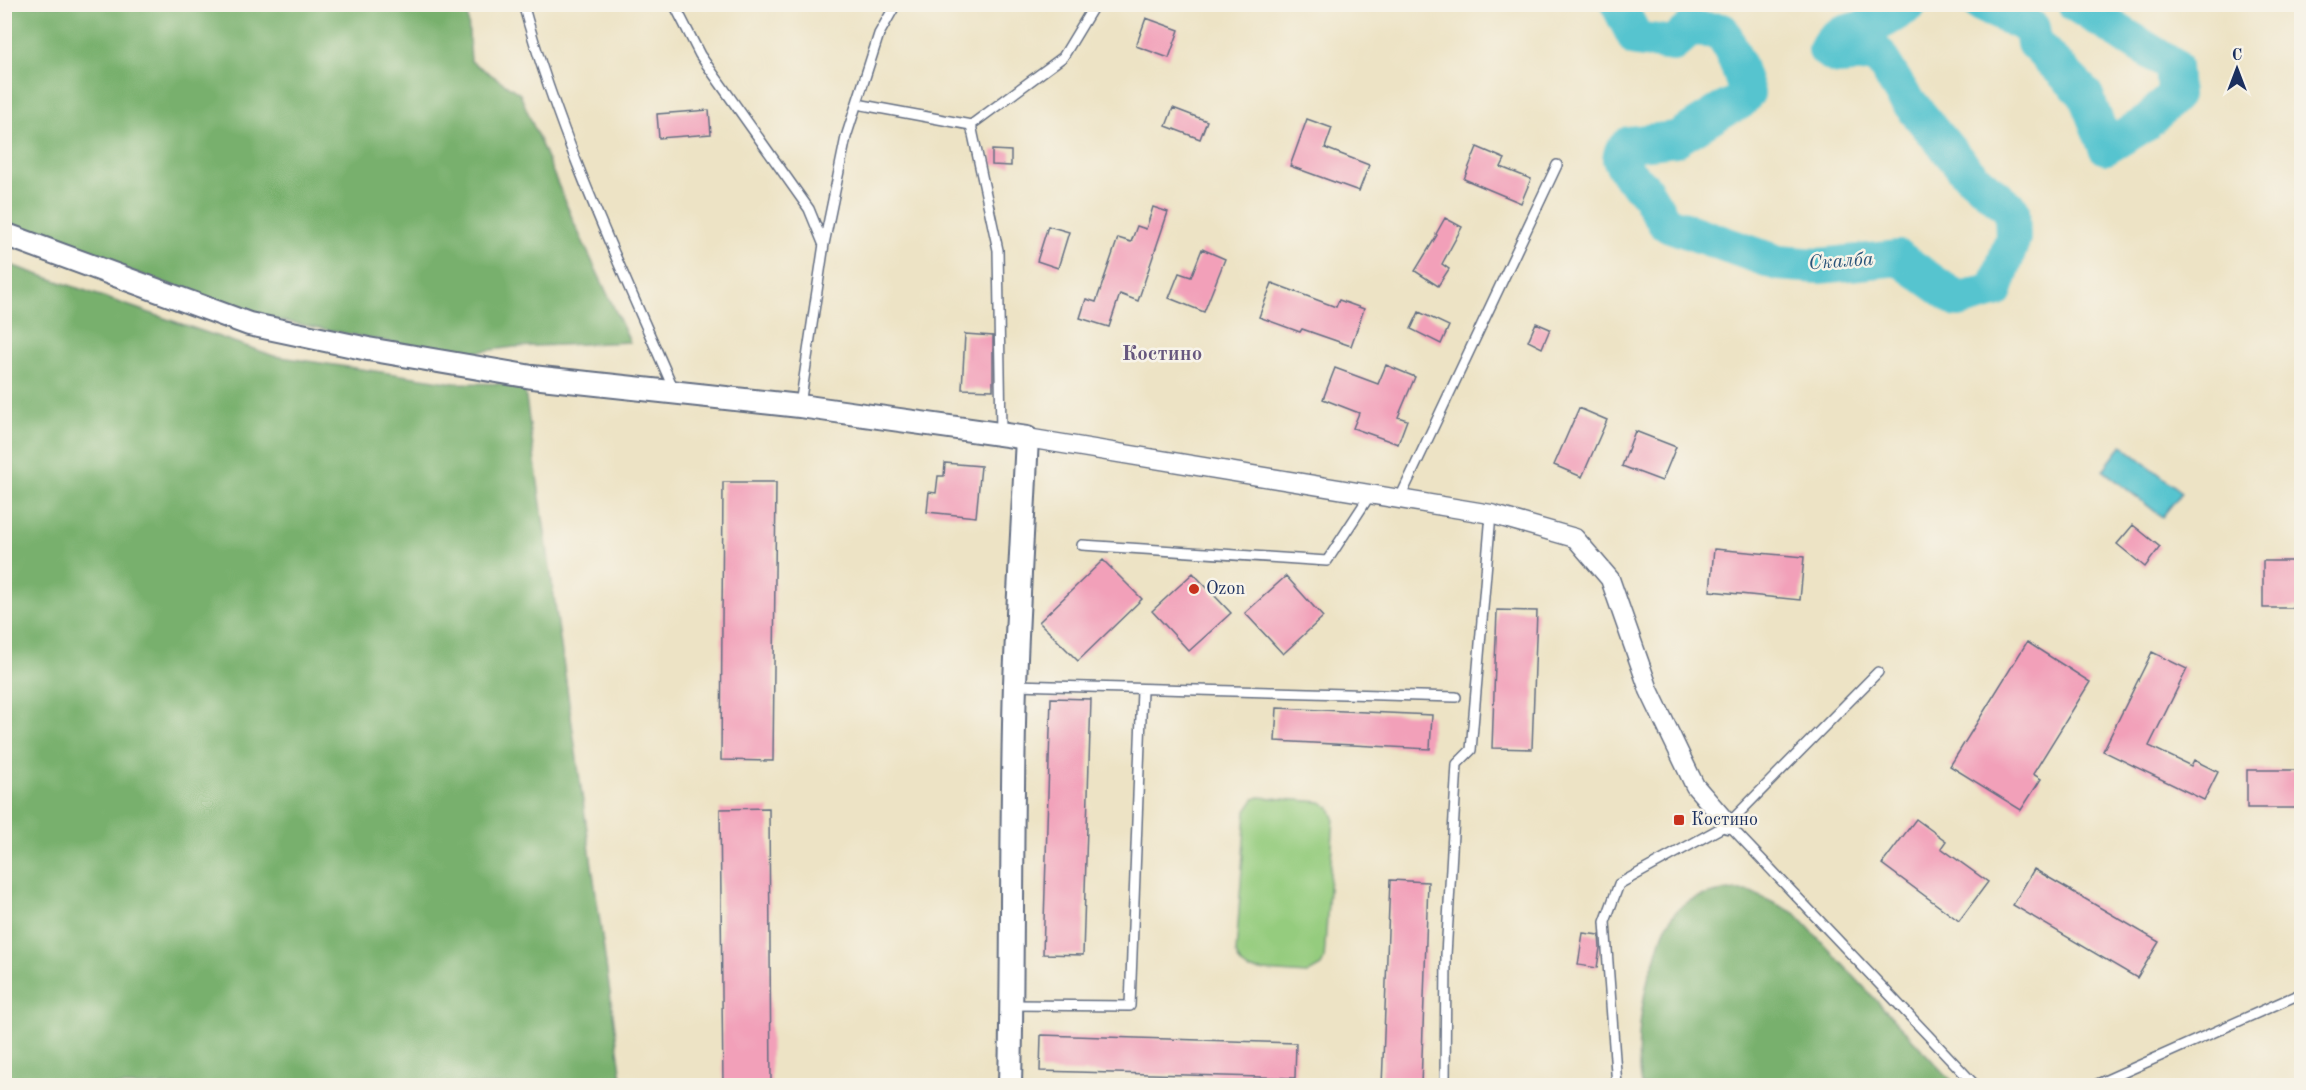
<svg xmlns="http://www.w3.org/2000/svg" width="2306" height="1090" viewBox="0 0 2306 1090" font-family="'Old Standard TT',serif">
<rect width="100%" height="100%" fill="#f7f3e8"/>
<filter id="ink" filterUnits="userSpaceOnUse"><feTurbulence type="fractalNoise" baseFrequency=".0167" numOctaves="2"/><feDisplacementMap in="SourceGraphic" scale="12" xChannelSelector="R" yChannelSelector="G"/><feConvolveMatrix kernelMatrix="1 2 1 2 8 2 1 2 1" color-interpolation-filters="sRGB"/></filter>
<filter id="wash" filterUnits="userSpaceOnUse"><feTurbulence type="fractalNoise" baseFrequency=".008" numOctaves="4" result="noise"/><feDisplacementMap in="SourceGraphic" scale="24" xChannelSelector="R" yChannelSelector="G"/><feGaussianBlur stdDeviation="1.35" result="paint"/><feColorMatrix in="noise" values="0 0 0 0 0 0 0 0 0 0 0 0 0 0 0 0 0 1.4 0 .05"/><feComposite in="paint" operator="in"/></filter>
<g filter="url(#wash)">
<rect width="100%" height="100%" fill="#ede3c5"/>
<path fill="#95cc7e" stroke="#587e6e" stroke-width="1.5" d="M1259,797L1321,802L1330,808L1334,818L1324,960L1321,966L1307,974L1249,970C1241,966 1239,962 1236,953L1246,811L1254,799Z"/>
<path fill="#78b06d" stroke="#4a7066" stroke-width="1.5" d="M4,5H467L471,61L520,94L575,225L630,342L514,347L453,355L253,315L84,254L5,221Z
M5,263L274,356L455,383L524,384L623,1085L5,1086Z
M1723,891H1749L1795,913L1955,1085H1641C1635,1051 1640,1013 1648,979C1649,972 1654,965 1656,957C1661,938 1666,919 1683,905C1695,896 1709,894 1723,891Z"/>
<path fill="#57c4cf" stroke="#397a96" stroke-width="1.5" d="M2122,445L2182,492L2162,517L2103,470Z"/>
<g fill="none" stroke-linecap="round" stroke-linejoin="round">
<path stroke="#57c4cf" stroke-width="36" d="M1618,4L1636,39L1673,44L1690,29L1722,31L1737,63L1747,93L1740,102L1721,111L1676,139L1629,144L1622,151L1620,159L1629,175L1645,190L1665,223L1778,263L1819,266L1899,258L1958,300L1995,290L2013,238L2012,210L1966,171L1903,95L1878,54L1838,57L1826,50C1832,30 1860,31 1876,24C1888,20 1899,11 1910,4
M1980,4L2032,28L2034,43L2085,94L2106,147L2145,124L2175,95L2173,66L2075,4"/>
</g>
<g id="blocks">
<path fill="#f2a0b9" d="M1146,18L1179,30L1169,58L1136,46Z
M1173,108L1207,121L1200,139L1166,126Z
M709,110L711,134L659,138L657,114Z
M1307,119L1332,128L1325,148L1369,165L1359,191L1290,166Z
M1477,147L1505,159L1501,167L1531,179L1521,203L1464,179Z
M992,150L1011,151V166L992,165Z
M1153,207L1168,212L1138,301L1120,294L1109,327L1080,318L1086,299L1096,302L1118,238L1131,242L1137,226L1146,229Z
M1445,218L1462,227L1442,264L1449,269L1438,286L1415,271L1437,235L1436,234Z
M1048,226L1069,232L1058,268L1037,261Z
M1202,249L1225,259L1204,312L1169,298L1179,273L1191,277Z
M1272,283L1336,307L1339,300L1364,309L1351,346L1302,329L1300,332L1259,317Z
M1419,312L1449,326L1441,344L1411,329Z
M1536,323L1550,329L1542,348L1528,341Z
M965,334L993,336V390L962,389Z
M1386,365L1415,377L1398,417L1407,420L1398,444L1353,428L1359,413L1323,399L1335,368L1378,384Z
M1579,408L1607,420L1582,477L1554,465Z
M1635,431L1676,447L1662,481L1622,466Z
M945,463L981,466L976,517L927,512L929,492L936,493L938,476H944Z
M723,482H776L773,761L721,760Z
M2133,525L2160,547L2145,567L2117,544Z
M1714,549L1804,557L1800,600L1710,591Z
M1103,560L1142,599L1078,661L1039,622Z
M2263,561H2301V608H2263Z
M1193,573L1231,613L1189,651L1152,611Z
M1286,576L1323,617L1283,654L1245,613Z
M1497,610L1537,611L1532,749L1492,748Z
M2027,642L2090,682L2033,774L2041,779L2021,810L1950,766Z
M2152,652L2187,669L2149,746L2191,766L2194,760L2218,772L2204,800L2103,751Z
M1051,698L1091,699L1083,955L1043,954Z
M1277,708L1432,715L1430,749L1275,741Z
M2247,770H2301V808H2247Z
M769,808L771,1086H723L720,809Z
M1916,819L1946,841L1941,848L1988,882L1959,921L1882,864Z
M2034,869L2159,942L2137,978L2013,905Z
M1390,880L1428,882L1421,1086H1382Z
M1583,933L1599,935L1600,948L1597,968L1578,965Z
M1041,1035L1296,1043L1295,1078L1040,1071Z"/>
</g>
</g>
<g filter="url(#ink)">
<use href="#blocks" fill-opacity="0" stroke="#646e82" stroke-width="1.5"/>
<g fill="none" stroke-linecap="round" stroke-linejoin="round">
<defs>
<path id="service" d="M523,4C560,138 619,264 674,390
M674,4L700,55L809,209L823,243
M857,104L971,125
M800,405L824,244L846,137L879,34L896,4
M1001,433L998,250L971,125L1063,57L1095,4
M1400,498L1557,165
M1082,545L1327,561L1370,495
M1015,685L1456,697
M1728,824L1976,1086
M1012,1005L1130,1006L1142,690
M1445,1086L1446,955L1457,764L1471,750L1491,514
M1617,1086L1605,922L1619,884L1728,824L1878,672
M2093,1086L2302,993"/>
<path id="minor" d="M1027,438L1491,514L1575,538L1610,579L1649,690L1695,786L1728,824"/>
<path id="tertiary" d="M4,234L249,324L368,349L532,377L800,406L1027,438C1023,520 1018,602 1015,684C1011,818 1013,952 1010,1086"/>
</defs>
<use href="#service" stroke="#646e82" stroke-width="12"/>
<use href="#minor" stroke="#646e82" stroke-width="21"/>
<use href="#tertiary" stroke="#646e82" stroke-width="26"/>
<use href="#service" stroke="#fff" stroke-width="9"/>
<use href="#minor" stroke="#fff" stroke-width="18"/>
<use href="#tertiary" stroke="#fff" stroke-width="22"/>
</g>
</g>
<g fill="#c8321e" stroke="#f7f3e8" stroke-width="2">
<circle cx="1194" cy="589" r="6"/>
<rect x="1673" y="814" width="12" height="12" rx="3"/>
</g>
<g text-anchor="middle" dominant-baseline="central" stroke-width="5" stroke-linejoin="round" paint-order="stroke">
<g font-size="18" fill="#1b2f5e" stroke="#f7f3e8" text-anchor="start">
<text x="1206" y="589">Ozon</text>
<text x="1691" y="820">Костино</text>
</g>
<g font-size="20" font-style="italic" fill="#2a547a" stroke="#f7f3e8">
<text transform="translate(1841 262) rotate(-4)">Скалба</text>
</g>
<g font-size="21" font-weight="bold" fill="#66577e" stroke="#f7f3e8">
<text x="1162" y="354">Костино</text>
</g>
</g>
<rect width="2306" height="1090" fill="none" stroke="#f7f3e8" stroke-width="24"/>
<g transform="translate(2237 69)" stroke="#f7f3e8" stroke-width="4.5" paint-order="stroke">
<path d="M0-4.5L10 22L0 15L-10 22Z" fill="#1b2f5e"/>
<text y="-9" font-size="16" font-weight="bold" text-anchor="middle" fill="#1b2f5e">С</text>
</g>
</svg>
